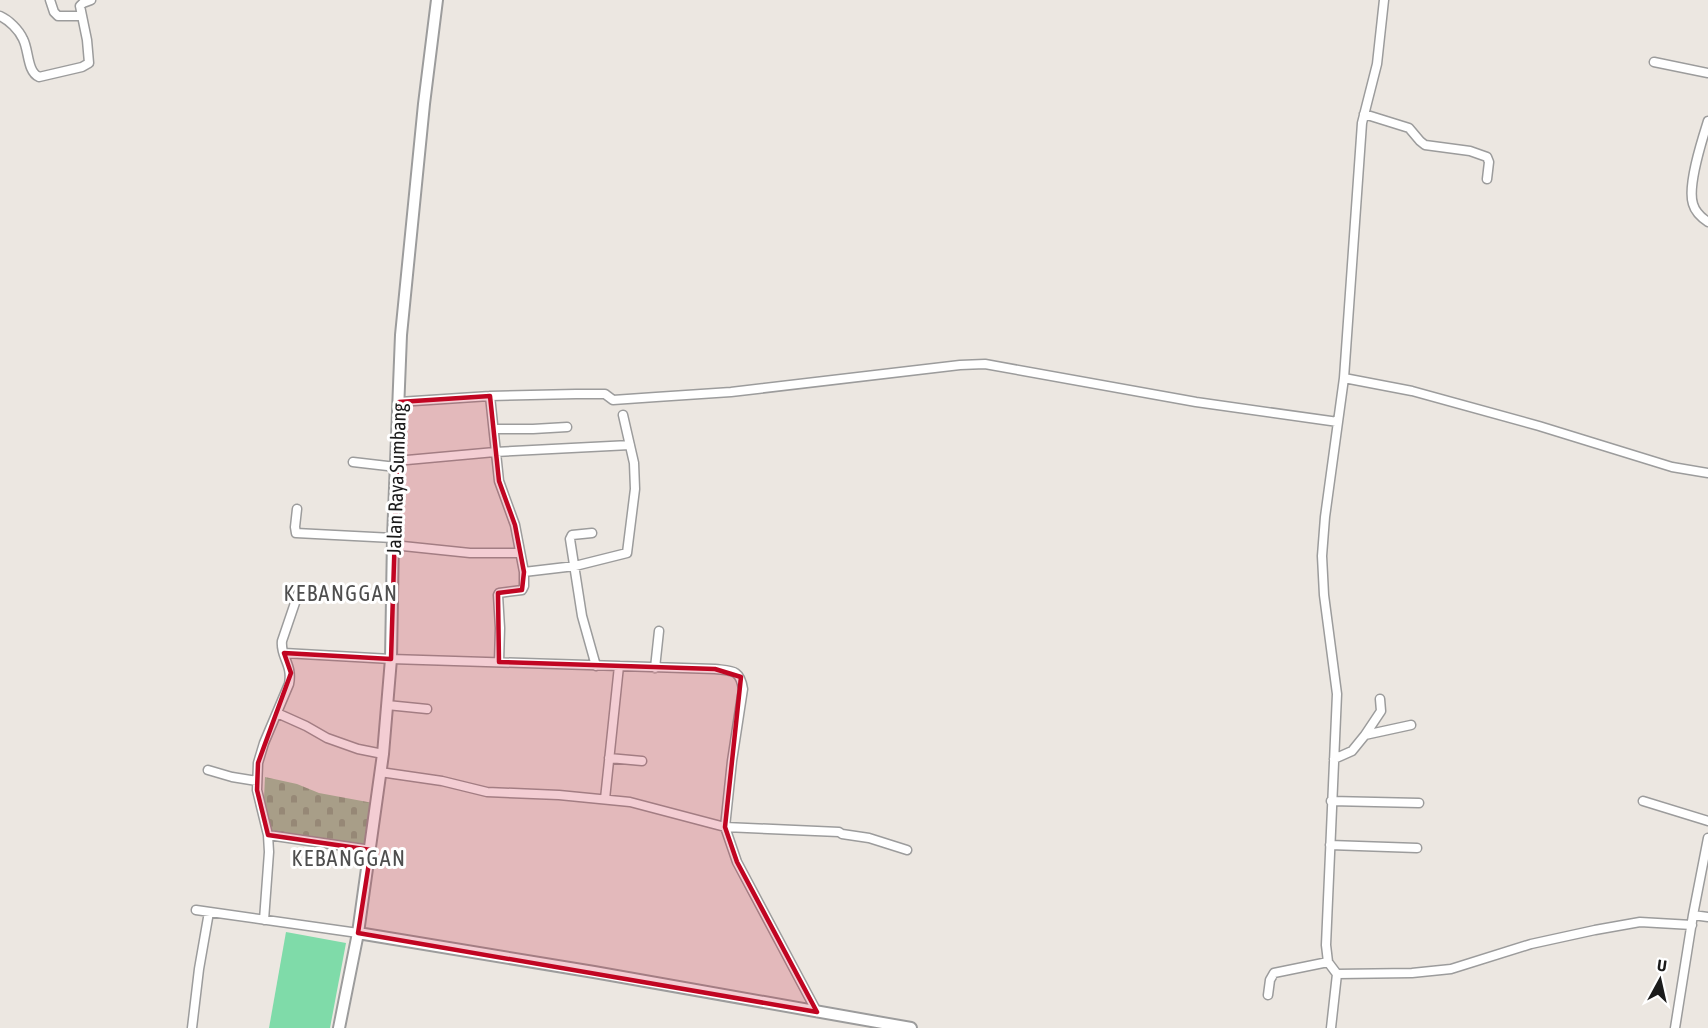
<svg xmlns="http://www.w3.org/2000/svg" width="1708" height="1028" viewBox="0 0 1708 1028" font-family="'Asap Condensed',sans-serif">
<defs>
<pattern id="cemetery-stones" width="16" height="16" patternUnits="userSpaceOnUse" patternTransform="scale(1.5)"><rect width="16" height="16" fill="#a2c5a2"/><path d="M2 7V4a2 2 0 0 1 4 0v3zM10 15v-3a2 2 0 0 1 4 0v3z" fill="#8ba98b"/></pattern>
</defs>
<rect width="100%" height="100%" fill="#ece7e1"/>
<path fill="url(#cemetery-stones)" d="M265,777L297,784L319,793L373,803L367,847L297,837L270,831L264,798Z"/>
<path fill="#7fdba9" d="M286,932L346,943L330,1028H269Z"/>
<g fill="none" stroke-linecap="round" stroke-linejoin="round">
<defs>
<path id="minor" d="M50,0L54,12L58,16H81
M0,16C9,20 19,30 23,39C29,50 27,72 39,77L82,67L89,63L87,40L80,6L83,3L91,0
M1654,62L1708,73
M1364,114L1409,128L1420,141L1425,145L1470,151L1487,157L1489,162L1487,179
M1708,121C1702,140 1687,186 1693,204C1695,211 1702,218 1708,222
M1344,378L1412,391L1539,426L1672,467L1708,473
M490,396L499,481L515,525L524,572V586L522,590L499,593L498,595L500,628L499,662
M399,402L490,396L576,394H605L613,400L656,397L731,392L960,365L985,364L1196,402L1338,422
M494,429H533L567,427
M396,461L495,452L630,445
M353,462L396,467
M297,509L295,527L296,533L393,538
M592,533L572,535L570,539L582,616L596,666
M393,545L470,553H520
M524,572L575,566L627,553L635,489L634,463L623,415
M284,653L391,659L715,669C732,671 740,669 743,689L732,761L725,827L737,862L817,1012
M655,668L659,631
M387,705L427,709
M277,713L306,726L327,738L358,749L383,754
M1365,735L1381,711L1380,699
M609,758L642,761
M1334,759L1352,751L1365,735L1411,725
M208,770L232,777L257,781
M380,772L442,781L487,792L559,795L630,802L725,827L839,832L842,834L869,838L907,850
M605,799L619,666
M1331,801L1419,803
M1643,801L1708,821
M268,835L371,850
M1330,845L1417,848
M196,910L358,933
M1693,915L1708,917
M264,920L269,852L268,835L257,790L258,763L264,743L289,684C293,664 280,657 282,641L298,594
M1337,974L1412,973L1451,969L1531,944L1595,930L1640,922L1692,925
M1268,995L1270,980L1274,973L1328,962
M192,1028L199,969L209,912
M1331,1028L1337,974L1328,962L1326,945L1337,694L1324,595L1322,556L1325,517L1344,378L1362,123L1377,64L1384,0
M1675,1028L1693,915L1708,838"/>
<path id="tertiary" d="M358,933L594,972L911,1028
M339,1028L358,933L383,754L391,659L393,538L401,335L424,104L437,0"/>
</defs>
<use href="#minor" stroke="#9c9c9c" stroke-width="11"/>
<use href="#tertiary" stroke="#9c9c9c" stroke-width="14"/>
<use href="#minor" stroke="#fff" stroke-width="8"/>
<use href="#tertiary" stroke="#fff" stroke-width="10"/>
</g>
<path fill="#c10522" fill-opacity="0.2" stroke="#c10522" stroke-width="4.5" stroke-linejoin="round" d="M490,396L499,481L515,525L524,572L522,590L498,593L499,662L715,669L741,677L725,827L737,862L817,1012L358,933L371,850L268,835L257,790L258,763L291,673L284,653L391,659L399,402Z"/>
<g text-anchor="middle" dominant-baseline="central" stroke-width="6" stroke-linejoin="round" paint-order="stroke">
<g font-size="20" fill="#1b1b1b" stroke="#fff">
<text transform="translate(396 479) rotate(-88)">Jalan Raya Sumbang</text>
</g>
<g font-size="22" letter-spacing="1.5" fill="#4e4e4e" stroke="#fff">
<text x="341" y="593">KEBANGGAN</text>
<text x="349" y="858">KEBANGGAN</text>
</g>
</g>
<g transform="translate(1660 980) rotate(8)" stroke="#ffffff" stroke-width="4.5" paint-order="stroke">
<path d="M0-4.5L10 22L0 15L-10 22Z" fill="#1b1b1b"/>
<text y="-9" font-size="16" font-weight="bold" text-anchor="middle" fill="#1b1b1b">U</text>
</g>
</svg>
